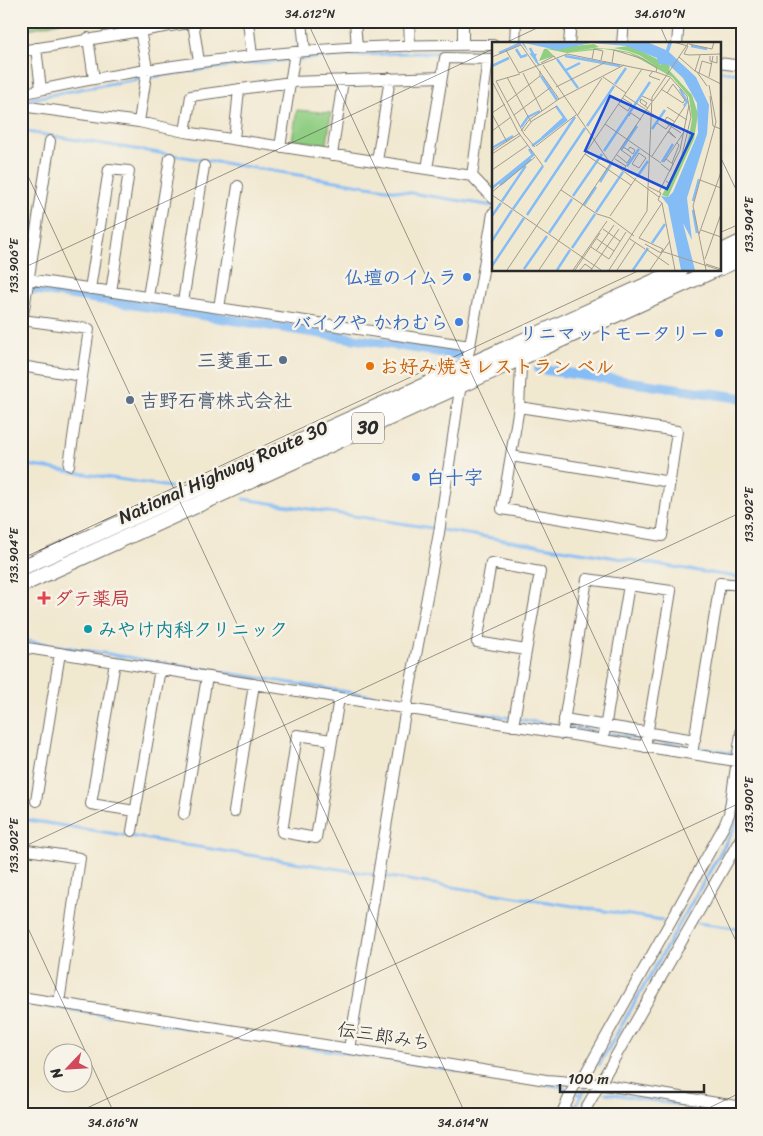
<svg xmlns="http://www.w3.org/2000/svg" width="763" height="1136" viewBox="0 0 763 1136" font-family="Sriracha,'Klee One',sans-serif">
<rect width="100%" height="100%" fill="#f7f3e8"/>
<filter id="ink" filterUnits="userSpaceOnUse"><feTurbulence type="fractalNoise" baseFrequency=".02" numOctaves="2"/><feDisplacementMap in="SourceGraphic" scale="10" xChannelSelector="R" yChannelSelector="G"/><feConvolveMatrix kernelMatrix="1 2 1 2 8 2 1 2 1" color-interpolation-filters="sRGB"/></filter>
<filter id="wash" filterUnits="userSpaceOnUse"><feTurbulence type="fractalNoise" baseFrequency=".0096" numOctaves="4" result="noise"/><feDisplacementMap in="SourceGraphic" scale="20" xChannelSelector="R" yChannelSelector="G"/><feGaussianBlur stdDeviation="1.12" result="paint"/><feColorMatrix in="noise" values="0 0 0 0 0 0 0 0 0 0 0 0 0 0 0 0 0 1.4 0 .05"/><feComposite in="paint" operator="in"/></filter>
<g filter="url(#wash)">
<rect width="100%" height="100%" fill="#f1e8d0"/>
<path fill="#90ce83" stroke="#5e7c57" d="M21,21H64L21,31Z
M297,110L331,113L327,144L292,140Z"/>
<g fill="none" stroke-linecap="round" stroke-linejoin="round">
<path stroke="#84bcf5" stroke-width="3" d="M719,71L742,74
M21,101C176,68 334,49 493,53
M21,131L493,206
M21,464L170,487
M244,499L432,528
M442,530L742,578
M21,640L737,754
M21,819L662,920
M698,923L742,929
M21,1002L110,1016
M160,1024L563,1087L582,1096
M599,1065L735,827L742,784
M606,1093L742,1115
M571,1115L585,1089"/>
<path stroke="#84bcf5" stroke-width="10" d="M21,287L460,355
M539,369L742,398"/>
</g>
</g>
<g filter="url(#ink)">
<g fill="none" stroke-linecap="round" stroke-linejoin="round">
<defs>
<path id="minor" d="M248,21L252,56
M302,21L305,51
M355,21L357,48
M409,21L410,46
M463,21V45
M193,22L199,62
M88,38L94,79
M515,44L516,21
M569,44L571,21
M622,44L624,21
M677,44L679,21
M36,48L41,89
M21,51L200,21
M488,59L472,176L493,198
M719,63L742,66
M21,94C176,59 335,43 493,45
M21,106L139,122L185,132L472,176
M139,122L147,69L140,30
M185,132L191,96L291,82L442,77
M234,139L239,89
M280,147L295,52
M332,155L343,80
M377,161L390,78
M427,169L445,58L493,59
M21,278L470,346
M90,289L109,169L129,171L111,292
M148,297L170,158
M183,302L204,166
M219,308L238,186
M22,320L89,329L69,465
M21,328L50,141
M517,354L521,367L519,407
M21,366L82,376
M519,407L677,431L662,536L502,509Z
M511,456L670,482
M21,647L742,762
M115,662L91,804L135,811
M564,719L695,740
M513,726L540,572L491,563L477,642L526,650
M562,734L587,579L671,591L645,747
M332,740L297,735L282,832L316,838L339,698
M603,740L629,585
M692,754L720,583L742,585
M36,801L60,653
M234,812L254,684
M184,814L207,677
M132,831L160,669
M21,849L80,858L59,1003
M21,997L546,1080L599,1084L742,1107
M349,1049L404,719L439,533L459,396L470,346L493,213
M580,1083L724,826L729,814L742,727
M561,1115L576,1082
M582,1115L742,836"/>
<path id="highway" d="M719,253L742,242
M719,268L742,258
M21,568L680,270
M21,585L714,270"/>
</defs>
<use href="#minor" stroke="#706d65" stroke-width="12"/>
<use href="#highway" stroke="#706d65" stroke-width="17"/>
<use href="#minor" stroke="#fff" stroke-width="10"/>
<use href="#highway" stroke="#fff" stroke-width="15"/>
</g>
</g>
<path fill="none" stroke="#2b2b2b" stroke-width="1" stroke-opacity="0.45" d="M307,21L742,954M658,21L668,44M503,44L552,21M719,154L742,202M21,161L466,1115M719,233L742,223M21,269L493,49M21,559L640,270M21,848L742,512M21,913L115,1115M72,1115L742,802M694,1115L742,1092"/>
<g fill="#3f7fe0" stroke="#f7f3e8" stroke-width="2">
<circle cx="467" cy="277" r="5"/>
<circle cx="459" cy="322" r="5"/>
<circle cx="719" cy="333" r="5"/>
<circle cx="416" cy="477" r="5"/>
</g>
<g fill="#5c6f8a" stroke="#f7f3e8" stroke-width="2">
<circle cx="283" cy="360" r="5"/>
<circle cx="130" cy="400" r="5"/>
</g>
<circle fill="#e8710a" stroke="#f7f3e8" stroke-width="2" cx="370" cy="366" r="5"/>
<path fill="#e0444e" stroke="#f7f3e8" stroke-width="2" d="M41.5 590.5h5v5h5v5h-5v5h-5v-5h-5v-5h5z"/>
<circle fill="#0f9aa8" stroke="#f7f3e8" stroke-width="2" cx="88" cy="629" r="5"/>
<g text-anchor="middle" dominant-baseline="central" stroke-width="5" stroke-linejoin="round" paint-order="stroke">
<rect fill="#f7f3e8" stroke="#686764" stroke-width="1" x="352" y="412.5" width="32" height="31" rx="4"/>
<g font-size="18" font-weight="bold" fill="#2b2b2b">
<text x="368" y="428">30</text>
</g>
<g font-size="19" font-weight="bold" fill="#366cbe" stroke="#f7f3e8" text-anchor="end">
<text x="457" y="277">仏壇のイムラ</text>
<text x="449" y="322">バイクや かわむら</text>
<text x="709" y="333">リニマットモータリー</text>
<text x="426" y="477" text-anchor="start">白十字</text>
</g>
<g font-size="19" font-weight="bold" fill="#4e5e75" stroke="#f7f3e8" text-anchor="end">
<text x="273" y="360">三菱重工</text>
<text x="140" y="400" text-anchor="start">吉野石膏株式会社</text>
</g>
<g font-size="19" font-weight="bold" fill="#c56008" stroke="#f7f3e8" text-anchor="start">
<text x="380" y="366">お好み焼きレストラン ベル</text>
</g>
<g font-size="19" fill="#2b2b2b" stroke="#f7f3e8">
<text transform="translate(223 472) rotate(-24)">National Highway Route 30</text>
<text transform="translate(384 1036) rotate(9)">伝三郎みち</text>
</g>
<g font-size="19" font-weight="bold" fill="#be3a42" stroke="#f7f3e8" text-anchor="start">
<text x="54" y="598">ダテ薬局</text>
</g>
<g font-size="19" font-weight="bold" fill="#0d838f" stroke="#f7f3e8" text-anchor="start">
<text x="98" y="629">みやけ内科クリニック</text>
</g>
</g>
<g transform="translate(492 42)">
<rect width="229" height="229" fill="#f1e8d0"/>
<path d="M102,2L107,5L75,11L104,6L120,7L137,10L147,14L164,24L147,13L136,9L122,6L136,4L145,7L167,18L168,23L172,20L178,24L177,28L200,53L206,72L202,97L176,155L170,153L190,117L197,94L200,77L197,55L180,35L137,11L112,7L75,11L55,7L62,14L47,19L52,7Z" fill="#90ce83"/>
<path d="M29,0H155L174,8L176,1H180L177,10L204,35L217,63L215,92L195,156L200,198L191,181L203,228H189L176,163L169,154L176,155L181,150L206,91L205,61L191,36L177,23L167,22L165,16L135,4L99,1L65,8L32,1L37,11L45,12L42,17L49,23H46Z" fill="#84bcf5"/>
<path fill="none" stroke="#84bcf5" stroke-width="2.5" d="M199,4L215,7M38,6L45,20M24,7L29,15L35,13M7,11L29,1M73,14L128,24M65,17L86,46M0,24L17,16M74,28L88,21M49,34L65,58M123,42L134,26M188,47L195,60L192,64M95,84L122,44M29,85L36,75L48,69M160,87L173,68M50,96L72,76M40,104L74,78L64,64M0,106L21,94M129,108L145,84M112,109L158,40M53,120L83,75M170,120L181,102M135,124L147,107M145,135L156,119M108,140L119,122M8,143L39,117M0,146L41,113L37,107M81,154L110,112M10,159L33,125L31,123M201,159L207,137M92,163L104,145M21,167L51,124M201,168L205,191M104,170L131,130M35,173L93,86M0,174L9,161M57,191L80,157M0,199L20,168M160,201L173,182M80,206L103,172M0,224L32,176M32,227L55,194M65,228L78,208M141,228L156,206"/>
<path fill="none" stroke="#a29c8e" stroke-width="1" d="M181,0L196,4L192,12L197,13L229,12M197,2L220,7L222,0M14,8L27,31M218,14V19L225,21V14M0,15L29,3L67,57M187,15L203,29L229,42M100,17L102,7L111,9L109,18M49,21L62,14L64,17M120,21L122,8L151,17L165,26L164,30M51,23L116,118L167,155M161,29L157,34L168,38M203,29L208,13M205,30L215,44M27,31L75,12L164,30L178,35L195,54L199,75L190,113L177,141L174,139M31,31L50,69M207,31L210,19L220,22M15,35L39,80M111,35L134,51M217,35L221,14M4,39L32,92L43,105M4,39L28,32M1,41L26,90L51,124M64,45L114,20M169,47L191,61L193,58L181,42L175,51M132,53L189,91M150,54L161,59L178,36M218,54L221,84L229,87M15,60L48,34V29M126,62L136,69L140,62L130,56M153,64L155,61L149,57L148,60L149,61L153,64L156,66M175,65L195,78M0,71L13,62M0,72L15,100M22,73L59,45M85,74L110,36M137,74L139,71L149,78M172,80L175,75L183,80M165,81L174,87L177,83M113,82L169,121M0,89L19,75M29,89L37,78L67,57L132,23M32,89L40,79L65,64M176,90L184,96L177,89M44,104L84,73M131,105L136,108L141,112L143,108L138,105L136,108M0,109L28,91M147,111L154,116L147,126L140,122ZM0,112L29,93M93,112L139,143M125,113L135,121L139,115L129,108M160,114L193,64M123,117L134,124L132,127M172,120L192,90M180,121L187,103L185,101M169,122L178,129L181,122L174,117M0,128L36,103M208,138L229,146M69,148L105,172L118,176M0,150L43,115M167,150L188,108L197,63M0,153L45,184M170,161L183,228M118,174L144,136M118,176L142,194M45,184L109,228M111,187L128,199M209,188L229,195M207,192L229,130M105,197L122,209M138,197L153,207M153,202L169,211L171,207L147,196L170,161L166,158L169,151L157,145M99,205L117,217L134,190M154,207L177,223M104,209L122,183M169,209L228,228M213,217L229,172M214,222L229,227M15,228L150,27M47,228L159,61M81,228L115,179M83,228L108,191M88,228L93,222L100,227M99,228L127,187M117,228L155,169L160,55L197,0M125,228L143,201M158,228L178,199M214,228L201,164L224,80L217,43"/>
<path fill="#1d4ed8" fill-opacity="0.15" stroke="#1d4ed8" stroke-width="2.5" d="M118,54L201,92L175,147L93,109Z"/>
<rect width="229" height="229" fill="none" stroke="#2b2b2b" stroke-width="2.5"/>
</g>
<rect width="763" height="1136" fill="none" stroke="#f7f3e8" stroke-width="55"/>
<g transform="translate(68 1068) rotate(245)"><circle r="24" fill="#f7f3e8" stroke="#a5a39c"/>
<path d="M0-4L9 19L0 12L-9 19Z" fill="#d1495b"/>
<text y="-8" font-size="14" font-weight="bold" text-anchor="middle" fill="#2b2b2b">N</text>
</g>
<path d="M560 1084v8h144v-8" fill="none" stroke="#2b2b2b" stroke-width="2.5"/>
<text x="568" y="1084" font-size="15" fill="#2b2b2b" stroke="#f7f3e8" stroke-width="4" paint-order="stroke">100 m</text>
<rect x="28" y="28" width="708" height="1080" fill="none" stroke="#2b2b2b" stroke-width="2"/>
<g font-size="12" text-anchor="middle" fill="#2b2b2b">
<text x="310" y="18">34.612°N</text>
<text x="660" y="18">34.610°N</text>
<text transform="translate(749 225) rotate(-90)" y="4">133.904°E</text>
<text transform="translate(14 266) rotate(-90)" y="4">133.906°E</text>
<text transform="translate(749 515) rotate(-90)" y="4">133.902°E</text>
<text transform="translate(14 556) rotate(-90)" y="4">133.904°E</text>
<text transform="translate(749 805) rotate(-90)" y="4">133.900°E</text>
<text transform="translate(14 846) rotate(-90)" y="4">133.902°E</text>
<text x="113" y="1127">34.616°N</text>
<text x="463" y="1127">34.614°N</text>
</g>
</svg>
